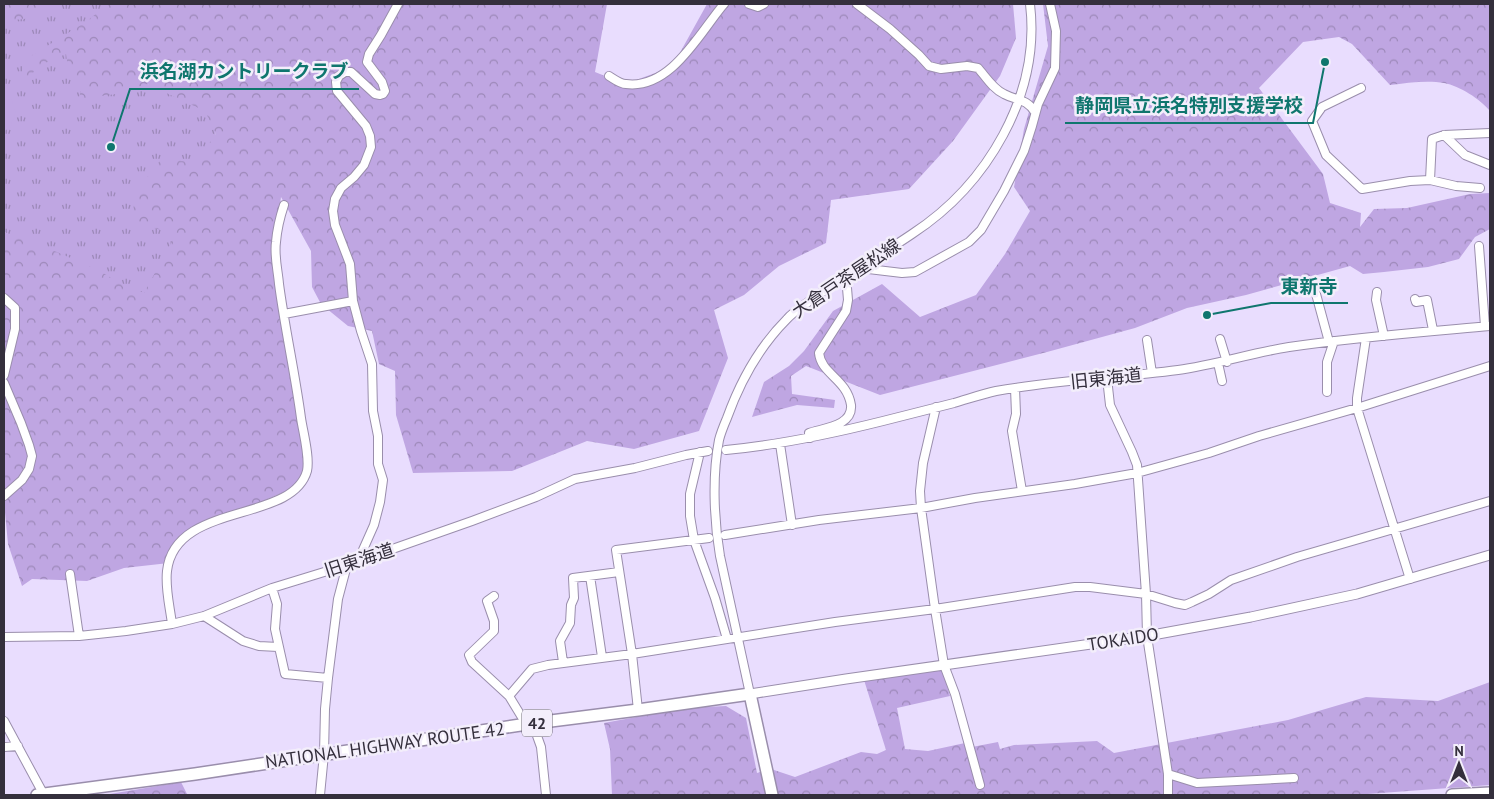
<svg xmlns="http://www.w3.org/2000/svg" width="1494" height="799" viewBox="0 0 1494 799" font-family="'PT Sans','Noto Sans JP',sans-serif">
<defs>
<pattern id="grass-tufts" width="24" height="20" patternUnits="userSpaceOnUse" patternTransform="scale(1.25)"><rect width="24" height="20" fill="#bfa6e2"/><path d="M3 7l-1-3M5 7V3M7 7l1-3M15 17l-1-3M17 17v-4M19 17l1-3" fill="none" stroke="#9c88b8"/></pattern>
<pattern id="forest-crowns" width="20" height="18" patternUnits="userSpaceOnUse" patternTransform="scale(1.25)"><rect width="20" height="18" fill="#bfa6e2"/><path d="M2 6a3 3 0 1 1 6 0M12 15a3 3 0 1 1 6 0" fill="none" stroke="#9c88b8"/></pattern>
</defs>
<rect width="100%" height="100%" fill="#e9ddfe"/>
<path fill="url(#grass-tufts)" d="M4,4H158L147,84L211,99L224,195L145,300L4,232Z"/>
<path fill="url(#forest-crowns)" d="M4,4H47L33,18L4,21Z
M109,4H607L595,72L625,84L672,67L707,4H1013L1016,38L1000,76L953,141L909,189L831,200L826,243L779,266L744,295L714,310L728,358L699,431L634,449L587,441L512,471L413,473L396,415L395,371L379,364L372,331L348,326L321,304L312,287L311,251L281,197L275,244L307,464L298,486L196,530L169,563L124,568L87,581L32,579L22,586L8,544L4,502V232L57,252L100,271L116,281L144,293L176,234L132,222L135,193L162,158L195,163L216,134L205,111L147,84L116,94L79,99L81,89L69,73L66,54L36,67L28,83L22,69L31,56L84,23Z
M1043,4H1490V111C1480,99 1460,86 1444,83C1427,80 1407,83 1390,85L1352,44L1339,37L1303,42L1259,88L1323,174L1330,203L1361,213L1360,227L1374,209L1407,208L1470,194L1490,193V229L1475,237L1459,259L1428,267L1384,272L1363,274L1350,266L1246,295L1187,308L1135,328L1047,352L880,395L806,366L791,376L792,394L835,400L834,408L797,405L752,417L764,382L789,366L804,351L833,311L882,284L920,317L976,295L1005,254L1030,211L1014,187L1024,129L1048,46Z
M942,668L950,696L897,708L905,749L928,751L965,743L972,747L998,742L1000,749L1014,745L1097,741L1114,753L1288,720L1366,697L1438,701L1490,682V785L1354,795H612L610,749L604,723L685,708L726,706L746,718L757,773L771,769L795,777L861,752L877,754L886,750L864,680Z
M181,782L187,794L190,795H110V794Z"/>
<path fill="#bfa6e2" d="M11,99L16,112L10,128L4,131V100Z"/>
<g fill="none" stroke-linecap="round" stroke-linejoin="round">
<defs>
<path id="minor" d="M749,4L758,7L764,4
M857,4L890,29L919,55L929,66L941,69L967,66L978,68C986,77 993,89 1004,94C1017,101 1026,98 1035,112
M609,76C614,79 620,84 626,84C671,90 700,32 724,4
M1361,88L1322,107L1312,121L1326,155L1362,189L1410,181L1430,180L1432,139L1444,135L1490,133
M1444,135L1465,155L1490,165
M1430,180L1456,186L1480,188
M1479,246L1485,326
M860,268L902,273L915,272L969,242L981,230L1004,191L1024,151L1032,126L1038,104L1055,68L1056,31L1050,4
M1377,292L1376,300L1384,336
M1316,294L1329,342
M4,298L15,308V329L4,375
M1415,299L1416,302L1427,300L1433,330
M284,314L353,301
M1366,338L1357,398V408L1410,579
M1220,339L1227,362
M1147,340L1152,373
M1218,363L1222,381
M1107,378L1110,405L1132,452L1137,465L1146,594L1147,636L1168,774V795
M4,383L21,423L29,445L32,456L29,469L22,480L4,496
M1015,388L1016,414L1012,431L1022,491
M1327,392V362L1334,341
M936,407L923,463L920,491L921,508L935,609L944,665L955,694L980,785
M810,438L809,433C824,428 853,426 851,405C847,379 821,374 819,353L846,311L848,300L846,276
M780,444L792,525
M726,450C779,445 831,434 883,421C907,415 931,409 954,403C968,399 982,394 996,391C1056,380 1117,378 1178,370C1215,365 1251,353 1289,347C1356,337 1423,332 1490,326
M700,452L690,494V516L694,540L715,598L727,639
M725,535L819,520L921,508L975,498L1075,484L1137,473L1209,453L1259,436L1357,408L1490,366
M358,561L374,525L380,502L383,480L378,464V436L373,411L372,364L361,331L353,301L350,264L335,225L333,211L335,199L341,188L354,177L364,165L371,147L370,136L366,126L337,91L336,82L339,76L345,72H351L375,94L380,95L383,94L385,91L382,82L367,62L369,54L381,35L398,4
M70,574L79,636
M590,576L602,657
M272,588L277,604L275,629L285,674L328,678
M494,596L487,601L494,621V631L469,655L472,662L509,696L523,719L536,733L541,747L546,795
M204,616L243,641L259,646L278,647
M172,624C170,607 165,589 167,571C175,501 292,524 307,471C310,457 303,432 301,418C295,373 285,329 279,284C278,271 274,256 276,242C277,230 280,217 284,205
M4,637L79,636L126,631L172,624L204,616L272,588L347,565L472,521L536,497L575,479L635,468L686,455L708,451
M563,662L560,641L570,623L571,605L574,598L573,578L619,572
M750,694L720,556C714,521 712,476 719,440C721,432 724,425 727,418C740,382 759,347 787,319C793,312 803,306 811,300C843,277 878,257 912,234C987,185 1041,95 1030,4
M509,696L532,669L548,665L632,654L835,622L935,609L1075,587H1090L1146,594L1175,603L1185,605L1192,602L1209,594L1231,580L1297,557L1490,501
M638,710L632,654L616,550L709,538
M4,721L44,795
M4,747L18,746
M1168,774L1197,783L1294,778
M320,795L324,754L325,709L328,678L338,599L347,565"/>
<path id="major" d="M750,694L846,679L1147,636L1251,617L1357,594L1490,555"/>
<path id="highway" d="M37,795L195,774L527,724L638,710L750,694L772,795
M1452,795L1490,793"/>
</defs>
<use href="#minor" stroke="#9a8eac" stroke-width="10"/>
<use href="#major" stroke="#9a8eac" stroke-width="11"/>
<use href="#highway" stroke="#9a8eac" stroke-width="14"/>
<use href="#minor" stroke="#fff" stroke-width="8"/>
<use href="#major" stroke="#fff" stroke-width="9"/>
<use href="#highway" stroke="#fff" stroke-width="11"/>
</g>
<g text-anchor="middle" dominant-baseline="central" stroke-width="5" stroke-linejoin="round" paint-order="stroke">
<rect fill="#f3eefb" stroke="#6d6875" stroke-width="1" x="522" y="709.5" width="30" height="27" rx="4"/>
<g font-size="16" font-weight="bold" fill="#342f3c">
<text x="537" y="723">42</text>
</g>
<g font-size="18" fill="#342f3c" stroke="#f3eefb">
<text transform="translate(846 278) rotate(-34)">大倉戸茶屋松線</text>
<text transform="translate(1106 378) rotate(-6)">旧東海道</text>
<text transform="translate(359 560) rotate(-18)">旧東海道</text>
<text transform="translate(1123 639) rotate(-9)">TOKAIDO</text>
<text transform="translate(385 745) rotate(-8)">NATIONAL HIGHWAY ROUTE 42</text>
</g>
</g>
<path fill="none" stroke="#0f766e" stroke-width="2" d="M111 147L130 89H359M1325 62L1313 123H1065M1207 315L1271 303H1348"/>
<g fill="#0f766e" stroke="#f3eefb" stroke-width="2">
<circle cx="111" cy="147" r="5"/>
<circle cx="1325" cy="62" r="5"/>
<circle cx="1207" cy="315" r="5"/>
</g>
<g font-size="19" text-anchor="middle" font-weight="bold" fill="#0f766e" stroke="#f3eefb" stroke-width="5" stroke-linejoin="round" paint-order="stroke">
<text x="244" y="78">浜名湖カントリークラブ</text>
<text x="1189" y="112">静岡県立浜名特別支援学校</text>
<text x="1309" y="293">東新寺</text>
</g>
<rect width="1494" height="799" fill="none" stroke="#342f3c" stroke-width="10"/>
<g transform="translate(1459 764)" stroke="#f3eefb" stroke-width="4" paint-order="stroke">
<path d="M0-4L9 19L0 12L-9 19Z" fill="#342f3c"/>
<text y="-8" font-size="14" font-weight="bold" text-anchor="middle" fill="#342f3c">N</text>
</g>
</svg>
